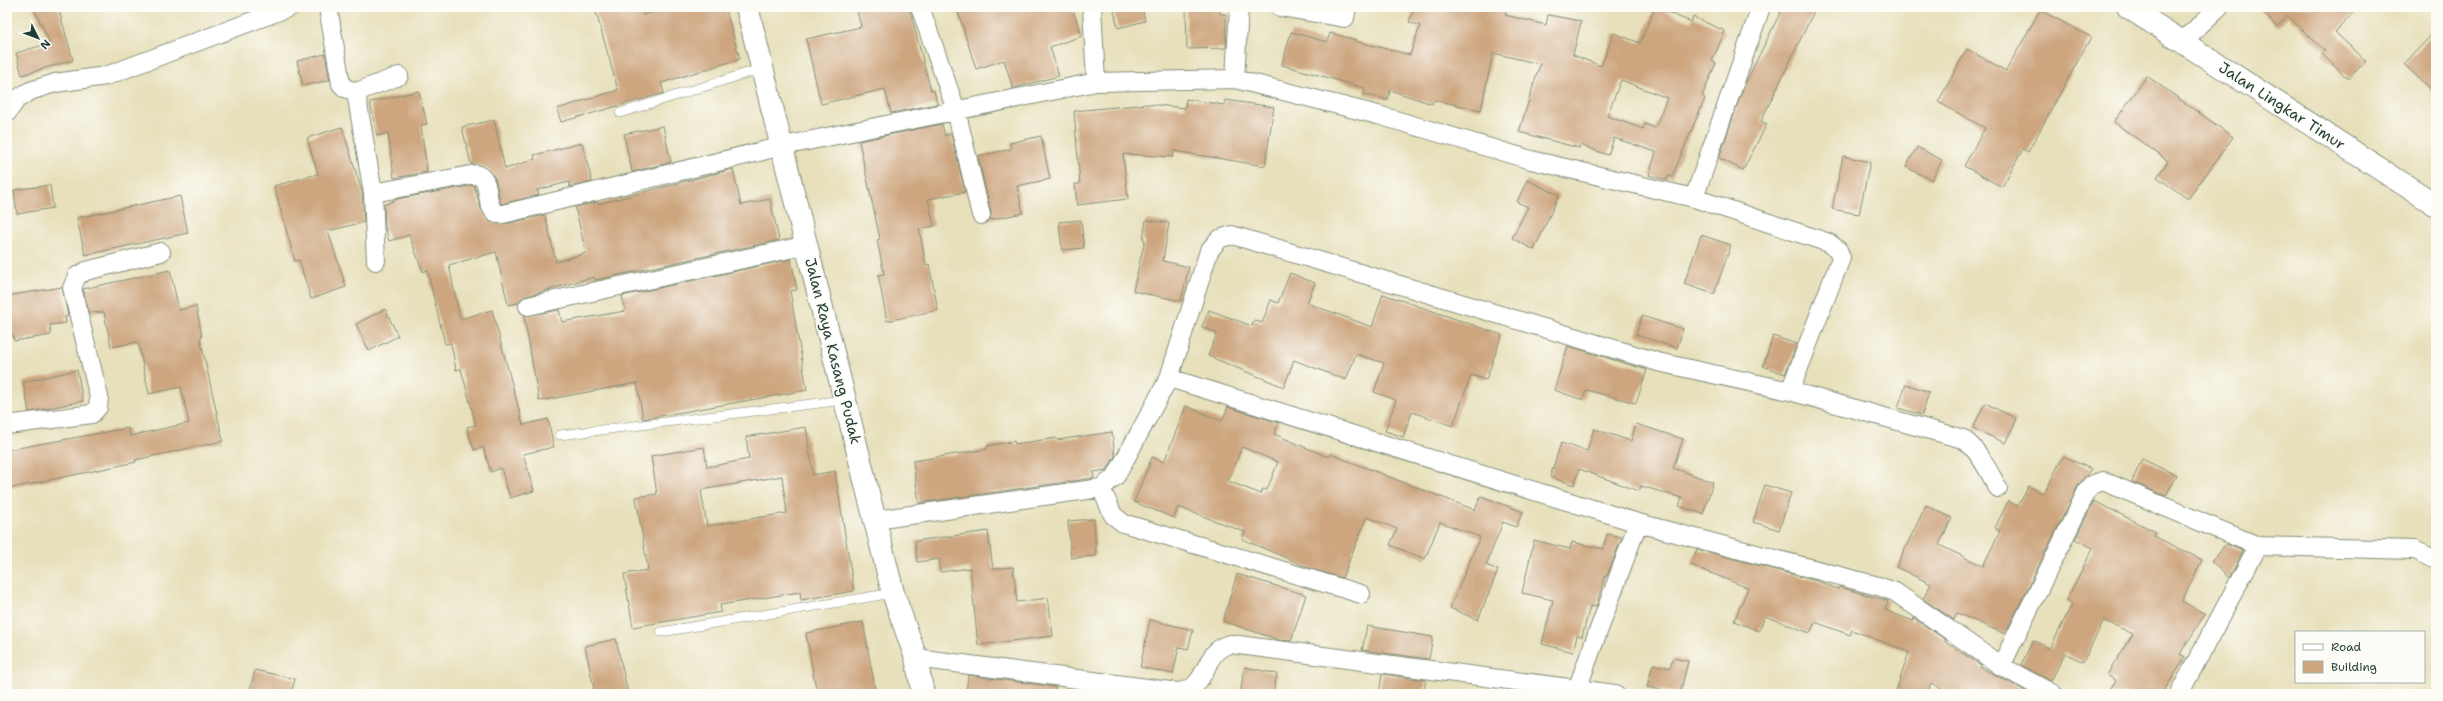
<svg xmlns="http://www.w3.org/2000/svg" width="2443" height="701" viewBox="0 0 2443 701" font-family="'Shantell Sans',sans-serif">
<rect width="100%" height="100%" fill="#fdfcf7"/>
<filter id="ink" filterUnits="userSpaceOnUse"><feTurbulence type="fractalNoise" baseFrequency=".025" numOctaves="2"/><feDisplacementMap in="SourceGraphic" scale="8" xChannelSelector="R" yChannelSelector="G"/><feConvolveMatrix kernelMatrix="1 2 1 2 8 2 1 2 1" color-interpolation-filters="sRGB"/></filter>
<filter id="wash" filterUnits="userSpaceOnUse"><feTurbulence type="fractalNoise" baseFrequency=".012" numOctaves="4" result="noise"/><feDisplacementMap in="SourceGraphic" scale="16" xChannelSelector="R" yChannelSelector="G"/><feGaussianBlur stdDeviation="0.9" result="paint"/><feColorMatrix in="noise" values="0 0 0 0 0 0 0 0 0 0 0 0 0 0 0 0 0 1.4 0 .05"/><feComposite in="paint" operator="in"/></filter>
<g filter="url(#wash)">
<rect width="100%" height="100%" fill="#e7e0bb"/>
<g id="blocks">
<path fill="#cda67f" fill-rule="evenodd" d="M33,7H58L73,60L22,75L16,53L50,43Z
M615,7H640L643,15L670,7H725L740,59L661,83L664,93L561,122L557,109L618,90L596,12Z
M856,7H909L931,91L934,90L937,104L891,113L885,89L821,104L806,39L861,27Z
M975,7H1072L1082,36L1050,47L1059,76L1013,88L1004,60L976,69L958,12Z
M1113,7H1142L1145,21L1118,28Z
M1186,7H1220V14H1226V48L1187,49Z
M1415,7H1507L1505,15L1546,25L1548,15L1581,21L1573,55L1601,66L1614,33L1640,43L1655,7L1691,22L1693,17L1725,31L1712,61L1716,63L1702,96L1705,98L1672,177L1668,176L1667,180L1649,175L1656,152L1614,138L1608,155L1580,145L1579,148L1519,132L1540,64L1493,53L1481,110L1434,100L1432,104L1390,90L1388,100L1364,94L1365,88L1282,65L1291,32L1327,42L1330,33L1356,40L1355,41L1410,55L1420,26L1409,22ZM1621,80L1667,98L1655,128L1645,124L1643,129L1607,116Z
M1783,7H1816L1761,121L1767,124L1743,170L1719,158L1744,86Z
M2257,7H2359L2335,32L2366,61L2348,79L2322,54L2325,51L2288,16L2277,27Z
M2040,10L2091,37L2028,152L2023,149L2002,187L1964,166L1985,128L1938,102L1967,49L2006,71Z
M2436,30V95L2404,64Z
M325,54L330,80L303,86L297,61Z
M2147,76L2233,137L2188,199L2157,177L2168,161L2114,122Z
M419,91L427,124L421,125L427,172L394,178L388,133L377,136L370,102Z
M1186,99L1224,105L1225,100L1274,107L1265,166L1174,151L1173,157L1123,154L1128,199L1077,205L1075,184H1080L1074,111L1147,104L1185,108Z
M494,120L505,169L535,159L534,155L582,143L592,182L570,187L569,182L537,190L539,195L501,204L495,178L490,171L481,165L471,164L462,127Z
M942,124L945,136L951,134L965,192L928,199L934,226L919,229L926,265L929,264L938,310L887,321L878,275L884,274L877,240L880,239L859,141Z
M663,126L671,162L632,172L624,134Z
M342,127L362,192L364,222L328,231L346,287L311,299L299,260L295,261L274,186L318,174L307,138Z
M1041,136L1050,179L1017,186L1023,213L990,220L991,213L978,156L1011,149L1010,143Z
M1917,147L1942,160L1932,180L1906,167Z
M1843,156L1870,162L1859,214L1832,209Z
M733,169L741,205L770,199L779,240L595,280L594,277L526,296L518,303L508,305L496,252L449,265L460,319L492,310L523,425L548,419L554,447L523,454L534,491L510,498L501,468L491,472L483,447L474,450L467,427L476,425L461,369L456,370L451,343L445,344L427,270L423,272L409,235L389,241L385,227L384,205L397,199L474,185L481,209L490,222L505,224L545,215L556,262L586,253L575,207L597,202L598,204Z
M1527,180L1559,195L1534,250L1512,238L1528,207L1517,202Z
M50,185L53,208L17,214L14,190Z
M180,196L188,233L85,255L77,218Z
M1081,220L1084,248L1062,250L1059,222Z
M1146,220L1169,223L1163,261L1189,267L1181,301L1133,291L1145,240L1143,239Z
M1701,235L1731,245L1714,294L1684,284Z
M791,259L797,290L790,291L807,390L643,419L637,383L539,401L524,316L559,310L562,322L625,311L622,296Z
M170,270L179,310L196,306L202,337L200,338L223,441L135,460L136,462L7,489V450L128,428L130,436L189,423L181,387L149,394L138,342L111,347L104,312L89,313L83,289Z
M1290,273L1315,283L1307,303L1372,327L1383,294L1502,335L1486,380L1471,375L1453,426L1412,412L1403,437L1385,431L1396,400L1374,392L1384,363L1356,354L1346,380L1294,360L1284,387L1208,356L1217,333L1202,327L1209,310L1252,326L1254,320L1262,323L1271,300L1278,303Z
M62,287L68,316L65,317L66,323L50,325L51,335L14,341L13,334H7V296Z
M385,309L398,336L369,351L356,324Z
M1642,316L1683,329L1677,348L1636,335Z
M1773,336L1797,344L1785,374L1763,366Z
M1568,346L1647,370L1636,403L1586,390L1583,400L1554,390Z
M77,370L83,401L29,412L23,382Z
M1906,384L1929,392L1922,415L1898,408Z
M1985,403L2017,419L2005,443L1973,428Z
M1186,406L1222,421L1228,407L1279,423L1274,434L1328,457L1330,454L1475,510L1481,496L1523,512L1516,527L1503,522L1486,565L1498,570L1478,620L1450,608L1480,537L1440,522L1425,559L1390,545L1397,529L1367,517L1342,578L1312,569L1242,539L1245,532L1178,507L1174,518L1134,502L1152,457L1164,462ZM1242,447L1278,462L1267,490L1263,489L1261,494L1228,481Z
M1636,424L1683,439L1673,468L1713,482L1703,514L1679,506L1682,498L1641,486L1639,491L1579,469L1574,485L1550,477L1561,443L1587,451L1594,429L1631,441Z
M806,427L813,475L835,471L854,591L801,600L800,592L720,605L721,612L633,627L624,574L648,570L636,497L657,494L651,456L704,447L707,467L749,459L746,437ZM782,476L787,513L707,526L701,490Z
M1112,432L1115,456L1107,470L1093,472L1094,478L919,503L913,461L987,449V446L1014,441L1015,444L1056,438L1057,440Z
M2063,456L2091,469L2078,486L2005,634L1957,613L1954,620L1923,599L1931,584L1896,567L1926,505L1952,518L1939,545L1983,566L2000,531L1995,528L2008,501L2018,506L2028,486L2044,494Z
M2142,459L2176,475L2166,496L2132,482Z
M1765,485L1791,493L1779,530L1753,522Z
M2094,501L2156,532L2154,536L2202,560L2182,601L2205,614L2180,654L2185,657L2162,694H2108L2116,681L2107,675L2133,634L2104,620L2083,662L2065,653L2051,681L2021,665L2033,640L2050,649L2072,604L2066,601L2093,548L2075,539Z
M1094,519L1096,556L1071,558L1068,521Z
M988,531L993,569L1013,567L1017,602L1048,598L1053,636L978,645L970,568L940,572L939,559L917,562L915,541Z
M1607,534L1622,537L1607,576H1605L1596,607L1590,606L1582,637L1577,636L1573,652L1542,644L1553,600L1522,593L1534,540L1570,549L1572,542L1603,549Z
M2226,544L2243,551L2229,578L2211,561Z
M1697,549L1817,581L1838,589L1839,587L1888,601L1885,610L1913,621L1914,618L1946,640L1945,642L1981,665L1980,667L2031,694H1953L1931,683L1927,694H1895L1909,652L1852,630L1850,635L1815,622L1810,633L1765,616L1759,631L1734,621L1748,588L1691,565Z
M1237,574L1306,595L1291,641L1279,640L1223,621Z
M1150,620L1193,630L1188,649L1179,647L1173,674L1140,667Z
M863,622L876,694H817L806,633Z
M1367,626L1433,637L1429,659L1362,650Z
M616,639L628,694H595L585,646Z
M1673,658L1688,661L1680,694L1647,687L1653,664L1670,668Z
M1245,667L1277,674L1273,694H1240Z
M255,670L295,679L291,694H249Z
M1382,674L1426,680L1423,694H1379Z
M968,675L1055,687V694H966Z"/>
</g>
</g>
<g filter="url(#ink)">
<use href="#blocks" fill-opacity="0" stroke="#838e78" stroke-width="1"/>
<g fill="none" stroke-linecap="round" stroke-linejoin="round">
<defs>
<path id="service" d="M620,113L763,68
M560,435L844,400
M661,632L893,593"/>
<path id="minor" d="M328,7L341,84L345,88L356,92L399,76
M920,7L956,110L981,215
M1092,7L1096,82
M1280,7L1345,18L1347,7
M2182,42L2219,7
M1235,79L1239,7
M356,92L373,193L376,261
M7,113L17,99L30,91L55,83L106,76L290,7
M373,193L476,174C494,181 482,204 497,214H503L783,146L1096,82L1235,79L1378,115L1531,160L1694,198L1829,243L1838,250L1841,258L1790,391
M1694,198L1761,7
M528,306L807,245
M1169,378L1638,523L1878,586L1895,592L2001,666L2053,694
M7,425L92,414L98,407L99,397L72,288L77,276L86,271L161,252
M1101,488L1113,515L1123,523L1361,594
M875,520L1101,488L1116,476L1169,378L1209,251L1219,239L1232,235L1658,362L1790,391L1963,439C1980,451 1988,471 1998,488
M916,658L1178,692C1211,689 1201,649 1231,644L1577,689L1638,523
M2001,666L2087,491L2091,485L2103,481L2258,546
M1577,689L1615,694
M2179,694L2258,546L2414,550L2436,560"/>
<path id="tertiary" d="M747,7L893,593L916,658L923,694"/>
<path id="trunk" d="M2128,7L2436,205"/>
</defs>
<use href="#service" stroke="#838e78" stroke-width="10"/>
<use href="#minor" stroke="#838e78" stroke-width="20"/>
<use href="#tertiary" stroke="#838e78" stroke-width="24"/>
<use href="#trunk" stroke="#838e78" stroke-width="24"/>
<use href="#service" stroke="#fff" stroke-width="9"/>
<use href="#minor" stroke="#fff" stroke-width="18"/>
<use href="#tertiary" stroke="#fff" stroke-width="22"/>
<use href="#trunk" stroke="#fff" stroke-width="22"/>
</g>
</g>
<g text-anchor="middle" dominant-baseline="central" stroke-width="3.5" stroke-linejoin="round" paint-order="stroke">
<g font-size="15" fill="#1f3d34" stroke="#fdfcf7">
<text transform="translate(2282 106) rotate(33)">Jalan Lingkar Timur</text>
<text transform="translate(833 351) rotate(76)">Jalan Raya Kasang Pudak</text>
</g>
</g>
<rect width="2443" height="701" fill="none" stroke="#fdfcf7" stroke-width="24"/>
<rect x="2295" y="631" width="130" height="52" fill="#fdfcf7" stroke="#a4b0a9"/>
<rect x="2303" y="644" width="20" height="6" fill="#ffffff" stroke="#a4b0a9"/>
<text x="2331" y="651" font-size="12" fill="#1f3d34">Road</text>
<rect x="2303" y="661" width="20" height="12" fill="#cda67f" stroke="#a4b0a9"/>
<text x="2331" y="671" font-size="12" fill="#1f3d34">Building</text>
<g transform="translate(38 38) rotate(132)" stroke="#fdfcf7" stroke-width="3" paint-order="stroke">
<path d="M0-3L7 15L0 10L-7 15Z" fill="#1f3d34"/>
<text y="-6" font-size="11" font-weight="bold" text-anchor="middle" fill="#1f3d34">N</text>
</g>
</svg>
